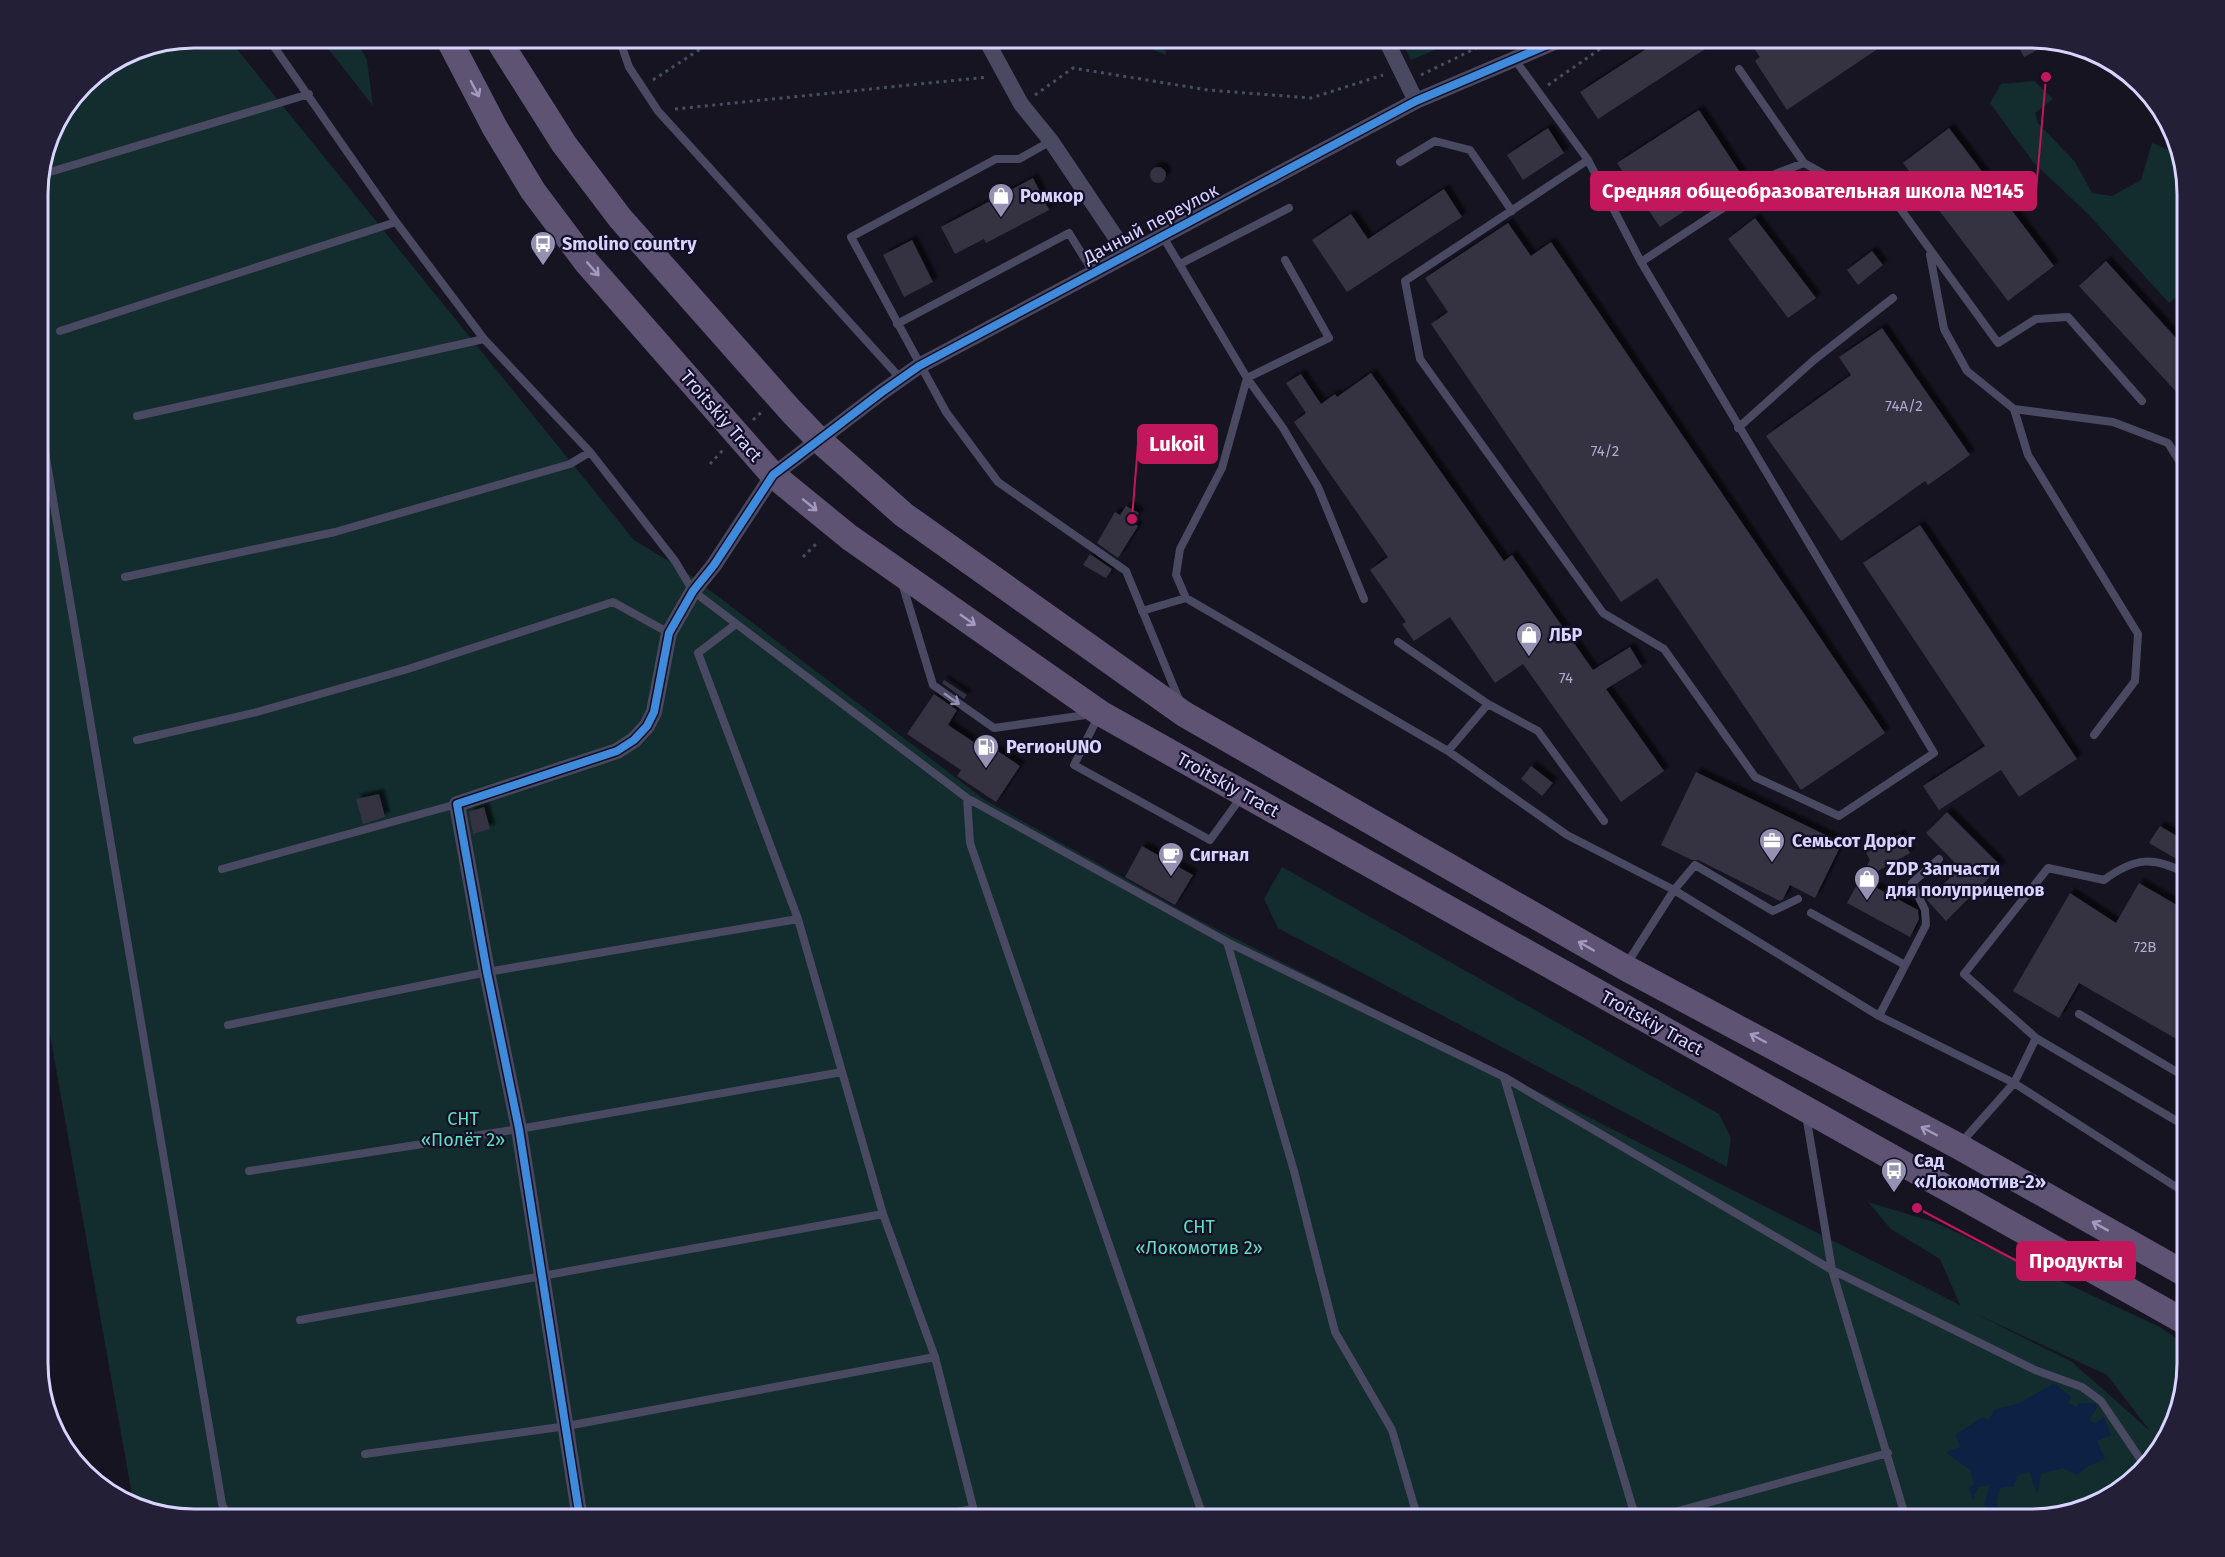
<svg xmlns="http://www.w3.org/2000/svg" width="2225" height="1557" viewBox="0 0 2225 1557" font-family="'Fira Sans',sans-serif">
<defs>
<filter id="shadow"><feDropShadow dx="5" dy="-5" stdDeviation="1.5" flood-color="#0009"/></filter>
</defs>
<rect width="100%" height="100%" fill="#161421"/>
<path fill="#132c2d" fill-rule="evenodd" d="M194,38H228L634,540L682,569L985,800L1191,916L1960,1305L1940,1259L1891,1229L1868,1202L1934,1222L2160,1327L2187,1346V1363L2179,1414L2155,1458L2100,1503L2031,1519H194L144,1511L134,1506L38,968V184L53,125L91,77L134,49ZM1974,1313L2107,1375L2150,1431L2072,1362Z
M320,38H355L367,60L373,106Z
M1132,38H1164L1166,55L1134,42Z
M1400,38H1463L1411,60Z
M2034,81L2053,99L2035,113L2038,123L2075,162L2092,193L2112,196L2141,180L2152,143L2176,153L2179,158L2187,194V287L2169,303L2089,215L2033,162L1990,103L2001,84Z
M1282,867L1719,1114L1731,1138L1727,1167L1278,928L1264,899Z"/>
<path fill="#0d2144" d="M2054,1383L2071,1397L2068,1403L2076,1407L2080,1403H2096L2097,1407L2089,1421L2096,1423L2104,1417L2111,1435L2097,1441L2105,1459L2088,1466L2077,1475L2063,1468L2041,1474L2037,1494L2029,1471L2017,1476L2014,1486L2000,1488L1996,1502L2004,1516L1984,1506L1990,1485L1978,1487L1973,1499L1969,1489L1974,1483L1970,1470L1946,1452L1960,1447L1956,1434L1983,1417L1989,1420L1994,1410L2020,1403Z"/>
<path fill="#343243" filter="url(#shadow)" d="M1663,38H1722L1598,119L1580,92Z
M1747,38H1894L1787,110L1755,61L1760,57Z
M2014,38H2031L2054,41L2024,57Z
M1699,110L1741,174L1660,227L1617,163Z
M1548,128L1564,153L1523,180L1507,155Z
M1949,128L2054,266L2008,301L1903,163Z
M1150 175a8 8 0 1 1 16 0a8 8 0 1 1-16 0Z
M1033,178L1049,210L986,243L984,239L955,254L941,227Z
M1444,189L1462,217L1347,292L1312,240L1351,214L1368,239Z
M1755,218L1816,298L1788,318L1728,239Z
M1508,223L1531,256L1551,242L1885,733L1801,790L1657,578L1621,602L1431,324L1448,312L1425,278Z
M912,240L933,282L904,297L883,255Z
M1872,251L1883,265L1858,285L1847,270Z
M2106,261L2187,350V389L2180,396L2079,286Z
M1882,328L1970,455L1928,485L1925,481L1841,541L1766,436L1851,375L1839,357Z
M1371,373L1504,561L1512,555L1593,670L1630,647L1642,667L1606,689L1664,771L1621,802L1523,664L1495,683L1450,617L1414,641L1402,624L1406,622L1370,570L1388,557L1294,422L1306,413L1286,383L1301,374L1321,404L1335,394L1337,397Z
M1126,506L1139,513L1133,523L1138,526L1118,558L1097,543L1115,512L1120,515Z
M1920,525L2077,759L2019,797L2001,770L1939,810L1923,786L1985,746L1863,563Z
M1090,554L1112,569L1106,578L1083,565Z
M944,680L967,695L964,699L942,683Z
M934,694L957,710L948,725L978,745L981,740L1020,766L996,802L957,776L961,770L907,734Z
M1531,766L1553,783L1542,796L1521,779Z
M1696,772L1842,843L1815,898L1790,885L1783,899L1780,901L1698,860H1692L1661,845Z
M379,794L385,817L363,824L356,799Z
M484,807L490,829L473,834L469,812Z
M1947,812L2001,866L1946,921L1927,900L1960,868L1926,833Z
M2160,826L2187,842V865L2149,843Z
M1900,834L1910,853L1862,880L1918,910L1919,919L1910,937L1847,903L1870,860L1866,853Z
M1142,846L1193,875L1175,905L1125,877Z
M2139,883L2187,911V1045L2079,983L2059,1018L2013,991L2070,893L2116,923Z"/>
<g fill="none" stroke-linecap="round" stroke-linejoin="round">
<path stroke="#44505f" stroke-width="3" stroke-dasharray="3 4.5" stroke-linecap="butt" d="M1421,75L1497,38
M653,80L717,38
M1548,85L1616,38
M1035,95L1073,68L1208,90L1311,98L1383,75
M675,109L988,77
M753,420L764,410
M710,464L723,450
M803,557L819,541"/>
<path stroke="#4a4962" stroke-width="8" d="M268,38L396,222L484,339L590,452
M619,38L629,67L658,111L901,379
M621,45L635,38
M1515,60L1588,160L1641,262L1934,753L1839,816L1755,777L1664,649L1603,613L1420,359L1405,281L1588,160
M1739,69L1804,163
M1051,141L1019,159H996L851,237L946,412L998,482L1126,571L1180,702
M1400,162L1435,141L1470,150L1512,211
M40,175L309,94
M1162,235L1247,378L1329,338L1285,260
M1930,255L1944,329L1967,371L2014,409L2028,455L2138,634L2135,681L2094,735
M1641,262L1775,174L1804,163L1840,183L1878,178L1998,343L2036,319L2068,317L2142,401
M1180,264L1289,208
M897,324L1069,233L1093,272
M60,331L396,222
M1247,378L1283,428L1318,487L1364,599
M2014,409L2113,422L2168,443L2187,473
M38,410L222,1504L229,1519
M137,416L484,339
M1738,428L1814,360L1893,298
M125,577L335,532L570,464L590,452L675,561L693,591L967,798L1227,942L1504,1077L1832,1270L2035,1370L2082,1387L2101,1401L2145,1466
M902,583L933,685L994,728L1093,714
M1186,598L1176,575L1180,549L1222,468L1247,378
M1142,611L1186,598L1448,751L1567,835L1674,890L1879,1016L2014,1083L2187,1194
M736,624L698,653L798,919L883,1214L935,1357L976,1519
M1398,642L1488,704L1538,731L1604,821
M1098,717L1074,765L1210,840L1242,796
M137,740L257,712L408,669L613,602L669,633
M1448,751L1488,704
M967,798L970,843L1204,1519
M222,869L457,804
M2187,874C2154,856 2135,857 2104,880L2048,868L1964,974L2036,1038L2187,1127
M1811,913L1905,965
M1227,942L1294,1171L1335,1332L1392,1430L1418,1519
M1626,965L1674,890L1695,865L1773,911L1798,899
M2079,1014L2187,1078
M1879,1016L1926,925L1925,910L1912,883L1939,859
M228,1025L487,972L798,919
M1504,1077L1636,1519
M1806,1115L1832,1270L1906,1519
M1960,1144L2014,1083L2036,1038
M249,1171L519,1129L842,1072
M300,1320L883,1214
M365,1454L567,1426L935,1357
M920,1519L973,1509
M1649,1519L1888,1453"/>
<path stroke="#4a4962" stroke-width="16" d="M985,38L1021,104L1051,141L1127,254
M1385,38L1416,101
M580,1519L519,1129L487,972L457,804L617,751L634,740L647,726L654,712L669,633L693,591L714,565L773,475L882,392L919,366L1416,101L1564,38"/>
<path stroke="#5e5373" stroke-width="26" d="M448,38L495,128L533,191L587,263L773,475L849,537L1100,713L2187,1323
M497,38L564,144L620,218L791,411L819,440L904,515L1184,714L1624,967L1958,1146L2187,1275"/>
<defs>
<path id="rail" d="M38,1342L50,1415"/>
</defs>
<use href="#rail" stroke="#43596b" stroke-width="7"/>
<use href="#rail" stroke="#130f26" stroke-width="4.5" stroke-dasharray="14" stroke-linecap="butt"/>
<defs>
<path id="cycleway" d="M580,1519L519,1129L487,972L457,804L617,751L634,740L647,726L654,712L669,633L693,591L714,565L773,475L882,392L919,366L1416,101L1564,38"/>
</defs>
<use href="#cycleway" stroke="#130f26" stroke-width="11"/>
<use href="#cycleway" stroke="#408adc" stroke-width="8"/>
</g>
<defs><path id="oneway-shaft" d="M-6 0H5M1.5-3L5.5 0L1.5 3" fill="none" stroke-width="1.6" stroke-linecap="round" stroke-linejoin="round" transform="scale(1.5)"/></defs>
<g stroke="#a29ac0">
<use href="#oneway-shaft" transform="translate(475 89) rotate(62)"/>
<use href="#oneway-shaft" transform="translate(593 269) rotate(49)"/>
<use href="#oneway-shaft" transform="translate(810 505) rotate(39)"/>
<use href="#oneway-shaft" transform="translate(968 620) rotate(35)"/>
<use href="#oneway-shaft" transform="translate(1586 946) rotate(-150)"/>
<use href="#oneway-shaft" transform="translate(1758 1038) rotate(-152)"/>
<use href="#oneway-shaft" transform="translate(1929 1131) rotate(-152)"/>
<use href="#oneway-shaft" transform="translate(2100 1226) rotate(-151)"/>
</g>
<use stroke="#928eb0" href="#oneway-shaft" transform="translate(952 699) rotate(35)"/>
<defs>
<symbol id="shop-pin" viewBox="-11 -11 22 30"><path d="M0 17L-7.5 6A9.5 9.5 0 1 1 7.5 6Z" fill="#9591b1" stroke="#130f26"/><path d="M-5-2.5h2.3a2.7 3.5 0 0 1 5.4 0H5L5.5 6h-11ZM-1.5-2.5h3a1.5 2.3 0 0 0-3 0Z" fill="#fff"/></symbol>
<symbol id="bus-pin" viewBox="-11 -11 22 30"><path d="M0 17L-7.5 6A9.5 9.5 0 1 1 7.5 6Z" fill="#9591b1" stroke="#130f26"/><path d="M-5-6H5V4H4V6H2V4H-2V6H-4V4H-5ZM-3.5-4V0h7V-4ZM-3.5 1.2v1.5H-2V1.2ZM2 1.2v1.5H3.5V1.2Z" fill="#fff"/></symbol>
<symbol id="fuel-pin" viewBox="-11 -11 22 30"><path d="M0 17L-7.5 6A9.5 9.5 0 1 1 7.5 6Z" fill="#9591b1" stroke="#130f26"/><path d="M-5.5-6h7V0h2V4h1.3V-2.5L3-4.5l.8-.8L6-3V5H2.5V1h-1V6h-7ZM-4.2-4.7v3.2H.2V-4.7Z" fill="#fff"/></symbol>
<symbol id="office-pin" viewBox="-11 -11 22 30"><path d="M0 17L-7.5 6A9.5 9.5 0 1 1 7.5 6Z" fill="#9591b1" stroke="#130f26"/><path d="M-6-3h4V-5.5h4V-3h4V5H-6ZM-1-4.5V-3h2v-1.5ZM-6 0V1H6V0Z" fill="#fff"/></symbol>
<symbol id="cafe-pin" viewBox="-11 -11 22 30"><path d="M0 17L-7.5 6A9.5 9.5 0 1 1 7.5 6Z" fill="#9591b1" stroke="#130f26"/><path d="M-5.5-4.5H6V0H3Q3 3.5 0 3.5H-2.5Q-5.5 3.5-5.5 0ZM3-3.2v2h1.7v-2ZM-6 4.5H4V6H-6Z" fill="#fff"/></symbol>
</defs>
<g fill-rule="evenodd">
<use href="#shop-pin" x="986" y="181" width="30" height="40"/>
<use href="#bus-pin" x="528" y="229" width="30" height="40"/>
<use href="#shop-pin" x="1514" y="620" width="30" height="40"/>
<use href="#fuel-pin" x="971" y="732" width="30" height="40"/>
<use href="#office-pin" x="1757" y="826" width="30" height="40"/>
<use href="#cafe-pin" x="1156" y="840" width="30" height="40"/>
<use href="#shop-pin" x="1852" y="864" width="30" height="40"/>
<use href="#bus-pin" x="1879" y="1156" width="30" height="40"/>
</g>
<g text-anchor="middle" dominant-baseline="central" stroke-width="4.5" stroke-linejoin="round" paint-order="stroke">
<g font-size="15" fill="#b0acd0">
<text x="1904" y="406">74А/2</text>
<text x="1605" y="451">74/2</text>
<text x="1566" y="678">74</text>
<text x="2145" y="947">72В</text>
</g>
<g font-size="18" font-weight="bold" fill="#d9d4ff" stroke="#130f26" text-anchor="start">
<text x="1020" y="196">Ромкор</text>
<text x="562" y="244">Smolino country</text>
<text x="1549" y="635">ЛБР</text>
<text x="1006" y="747">РегионUNO</text>
<text x="1792" y="841">Семьсот Дорог</text>
<text x="1190" y="855">Сигнал</text>
<text x="1886" y="869">ZDP Запчасти<tspan x="1886" dy="21">для полуприцепов</tspan></text>
<text x="1914" y="1161">Сад<tspan x="1914" dy="21">«Локомотив-2»</tspan></text>
</g>
<g font-size="18" fill="#d9d4ff" stroke="#130f26">
<text transform="translate(1151 224) rotate(-28)">Дачный переулок</text>
<text transform="translate(721 416) rotate(49)">Troitskiy Tract</text>
<text transform="translate(1228 785) rotate(29)">Troitskiy Tract</text>
<text transform="translate(1652 1023) rotate(29)">Troitskiy Tract</text>
</g>
<g font-size="18" fill="#5fe0c0" stroke="#130f26">
<text x="463" y="1119">СНТ<tspan x="463" dy="21">«Полёт 2»</tspan></text>
<text x="1199" y="1227">СНТ<tspan x="1199" dy="21">«Локомотив 2»</tspan></text>
</g>
</g>
<path d="M0 0H2225V1557H0ZM194 48H2031A146 146 0 0 1 2177 194V1363A146 146 0 0 1 2031 1509H194A146 146 0 0 1 48 1363V194A146 146 0 0 1 194 48Z" fill="#231f37" fill-rule="evenodd"/>
<path fill="none" stroke="#d9d4ff" stroke-width="3" d="M194 48H2031A146 146 0 0 1 2177 194V1363A146 146 0 0 1 2031 1509H194A146 146 0 0 1 48 1363V194A146 146 0 0 1 194 48Z"/>
<path fill="none" stroke="#c2185b" stroke-width="2" d="M2046 77L2036 191M1132 519L1138 444M1917 1208L2017 1261"/>
<g fill="#c2185b" stroke="#130f26" stroke-width="2">
<circle cx="2046" cy="77" r="6"/>
<circle cx="1132" cy="519" r="6"/>
<circle cx="1917" cy="1208" r="6"/>
</g>
<g fill="#c2185b" stroke="#c2185b" stroke-width="2">
<rect x="1591" y="172" width="445" height="38" rx="6"/>
<rect x="1138" y="425" width="79" height="38" rx="6"/>
<rect x="2017" y="1242" width="118" height="38" rx="6"/>
</g>
<g font-size="20" text-anchor="middle" font-weight="bold" fill="#fff">
<text x="1813" y="198">Средняя общеобразовательная школа №145</text>
<text x="1177" y="451">Lukoil</text>
<text x="2076" y="1268">Продукты</text>
</g>
</svg>
